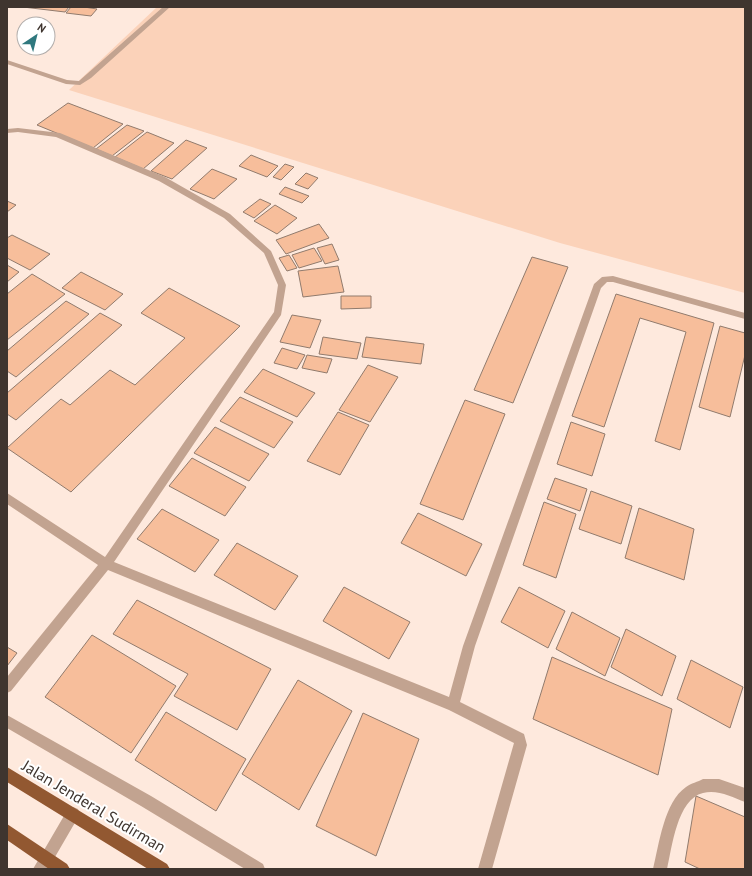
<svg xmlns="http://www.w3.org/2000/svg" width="752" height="876" viewBox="0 0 752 876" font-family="'PT Sans',sans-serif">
<rect width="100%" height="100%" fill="#fee9dd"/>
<path fill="#fbd2b9" d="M157,7H745V293L560,243L69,90Z"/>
<path fill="#f7be9b" stroke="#917b6d" d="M23,7H69L65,12Z
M71,7H84L97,9L91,16L66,13Z
M68,103L123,124L93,148L37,125Z
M127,125L144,131L112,156L96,149Z
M147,132L174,143L143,169L115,157Z
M186,140L207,148L172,179L151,171Z
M251,155L278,166L267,177L239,166Z
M285,164L294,167L281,180L273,177Z
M212,169L237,179L214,199L190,189Z
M306,173L318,178L308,189L295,184Z
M285,187L309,196L302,203L279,194Z
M260,199L271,204L254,218L243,212Z
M7,201L16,205L7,212Z
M275,205L297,218L277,234L254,221Z
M319,224L329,238L286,254L276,240Z
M12,235L50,254L30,270L7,258V238Z
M332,244L339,260L325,264L317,248Z
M314,248L322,261L299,268L292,255Z
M289,255L297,268L287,271L279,258Z
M532,257L568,267L513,403L474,390Z
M7,265L19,272L7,282Z
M338,266L344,292L303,297L298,271Z
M81,272L123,294L105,310L62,288Z
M32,274L65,294L7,340V294Z
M169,288L240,326L71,492L7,448L61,399L70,405L110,370L135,385L185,338L141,313Z
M616,294L714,323L680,450L655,441L686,332L640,318L604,427L572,416Z
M341,296H371V308L341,309Z
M66,301L89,314L16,377L7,371V351Z
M100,313L122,325L16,420L7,414V393Z
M292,315L321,320L310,348L280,342Z
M720,326L745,333V355L730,417L699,407Z
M323,337L361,343L357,359L319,354Z
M366,337L424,344L421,364L362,357Z
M282,348L305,355L297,369L274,363Z
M307,355L332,359L327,373L302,368Z
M368,365L398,377L370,422L339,410Z
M263,369L315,393L297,417L244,392Z
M240,397L293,422L274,448L220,421Z
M465,400L505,414L463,520L420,504Z
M338,412L369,425L340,475L307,461Z
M571,422L605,434L592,476L557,464Z
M215,427L269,454L249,481L194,453Z
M192,458L246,487L225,516L169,486Z
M555,478L587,489L580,511L547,499Z
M591,491L632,506L621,544L579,529Z
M544,502L576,514L556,578L523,565Z
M639,508L694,529L684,580L625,558Z
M162,509L219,540L195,572L137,539Z
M418,513L482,544L466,576L401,543Z
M237,543L298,576L275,610L214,575Z
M344,587L410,622L389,659L323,621Z
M519,587L565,611L548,648L501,622Z
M137,600L271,669L237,730L174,696L188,674L113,634Z
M572,612L620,638L605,676L556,649Z
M626,629L676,656L662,696L611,667Z
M92,635L176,686L131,753L45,697Z
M7,647L17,653L7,666Z
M552,657L672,709L658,775L533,719Z
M691,660L743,687L730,728L677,699Z
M298,680L352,711L299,810L242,774Z
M166,712L246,759L216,811L135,760Z
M363,713L419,739L376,856L316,826Z
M696,796L745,817V869H700L685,862Z"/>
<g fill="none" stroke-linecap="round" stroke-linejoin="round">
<path fill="#c2a390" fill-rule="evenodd" d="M18,128L60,133L165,177L230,214L271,251L286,285L281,315L114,562L449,697L463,646L594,284L602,277L613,276L745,313V319L613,282H607L601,288L475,646L460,702L524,734L527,745L492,869H478L514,743L449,710L108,570L11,691L7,693V677L98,565L7,504V493L105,557L274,312L278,285L264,253L224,218L159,181L56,137L18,132L7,133V129Z
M7,715L151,796L263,864L265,869H245L141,806L7,728Z
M703,779H719L745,788V802C732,797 717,789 703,793C677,799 672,848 667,869H653C659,845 664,802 686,787C691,783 698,782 703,779Z
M73,807L78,809L80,814L48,869H33L68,809Z"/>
<path fill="#c2a390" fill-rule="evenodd" d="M163,7H170L91,78L80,85L66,84L7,64V60L67,80L79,81Z"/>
<path fill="#925831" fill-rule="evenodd" d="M7,767L167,864L170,869H148L7,782Z
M7,824L67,864L70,869H49L7,840Z"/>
</g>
<g text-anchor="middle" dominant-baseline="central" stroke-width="4" stroke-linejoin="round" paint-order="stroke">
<g font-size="16" fill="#3f352f" stroke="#fff">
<text transform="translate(94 806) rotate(31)">Jalan Jenderal Sudirman</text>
</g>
</g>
<rect width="752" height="876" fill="none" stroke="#3f352f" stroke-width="16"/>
<g transform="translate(36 36) rotate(35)"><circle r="19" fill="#ffffff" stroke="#b2aeac"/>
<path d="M0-3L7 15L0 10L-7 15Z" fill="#2f787e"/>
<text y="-6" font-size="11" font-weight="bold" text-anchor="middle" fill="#3f352f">N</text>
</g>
</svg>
